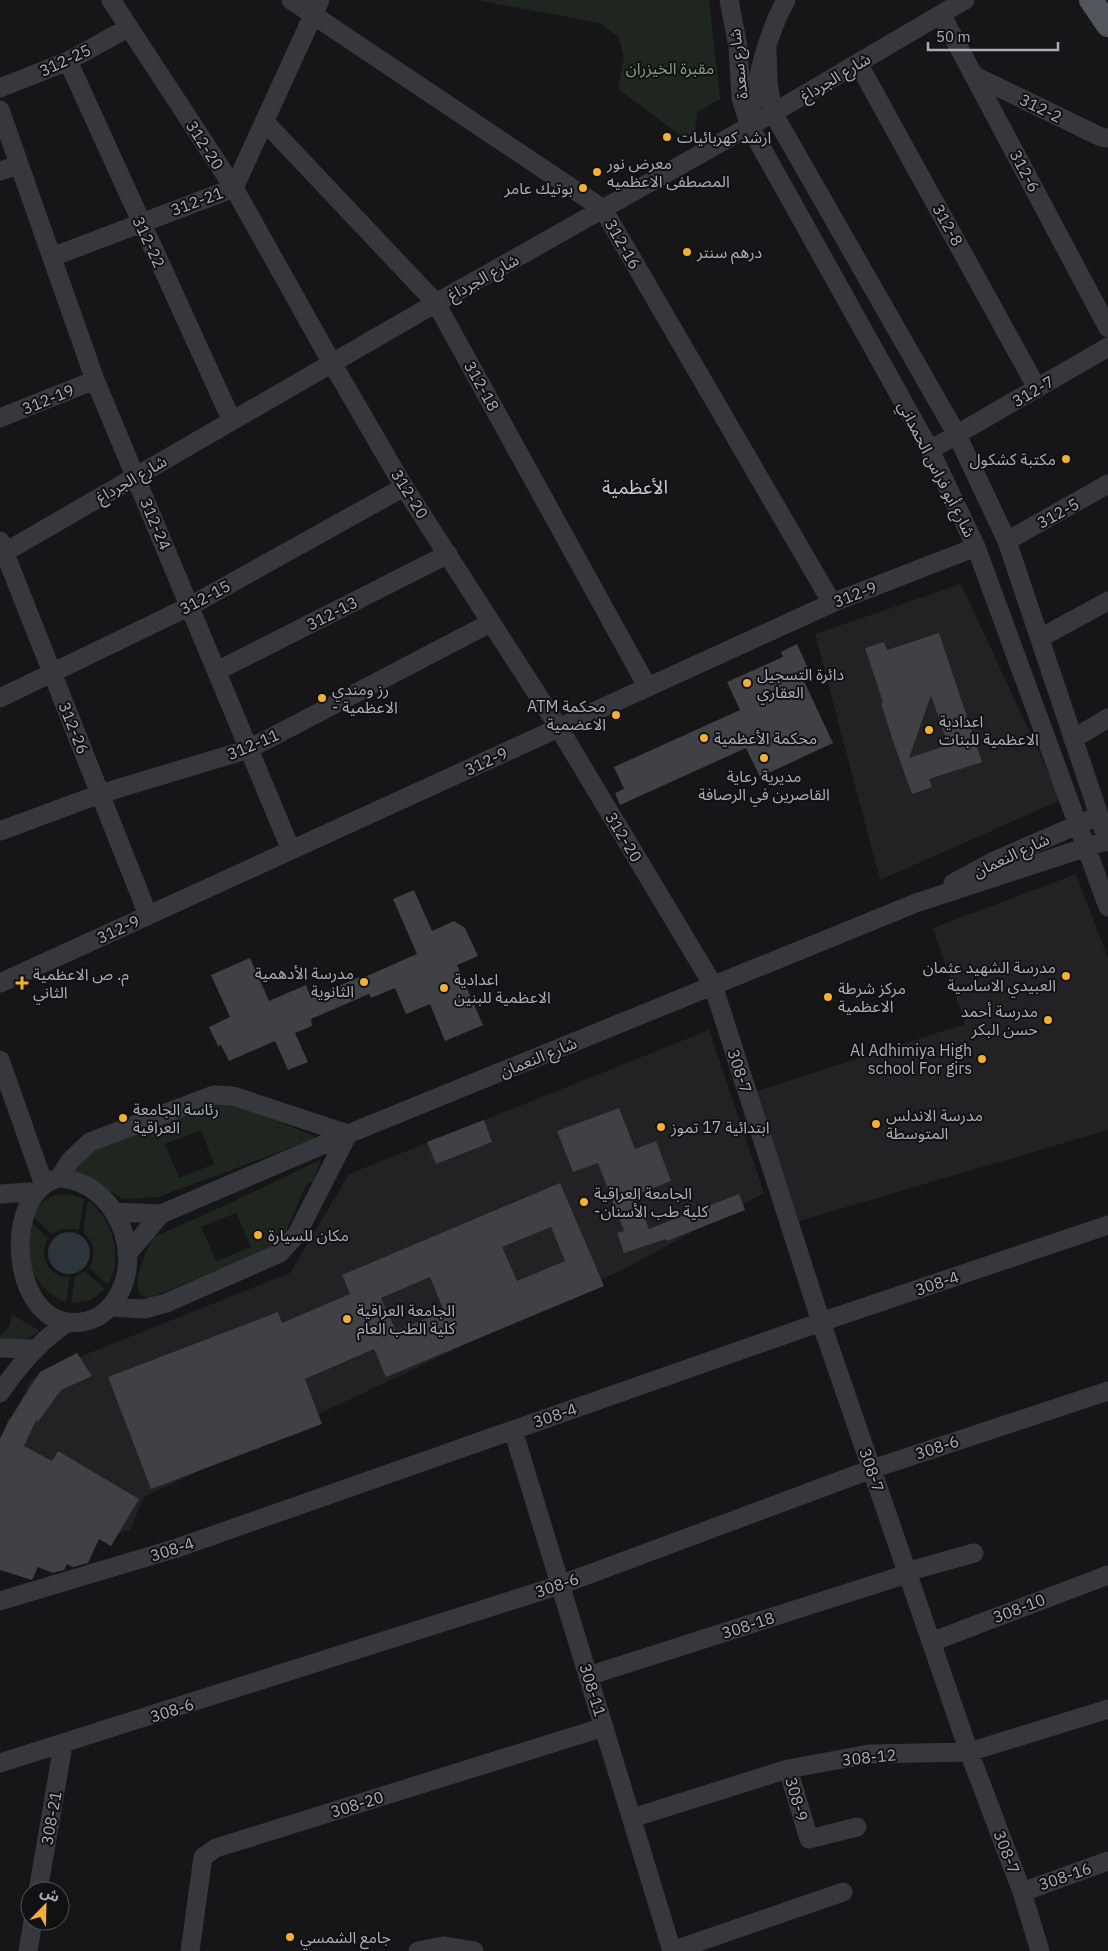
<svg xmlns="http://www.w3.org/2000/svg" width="1108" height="1951" viewBox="0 0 1108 1951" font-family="'IBM Plex Sans','Noto Sans Arabic',sans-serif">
<rect width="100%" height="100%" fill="#161618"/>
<path fill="#222225" d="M961,584L1061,800L880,880L815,634Z
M1076,874L1108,958V1130L789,1224L748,1094L965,1024L933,928Z
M709,1030L764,1193L624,1269L144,1497L130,1530L0,1570V1444L30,1381L59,1365L290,1273L349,1174Z"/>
<path fill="#1e261f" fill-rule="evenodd" d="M475,0H709L720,99L697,112L695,131L690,136L683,137L618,89L624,57L619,38L600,23Z
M224,1100L314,1136L315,1139L158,1197L124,1199L75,1172L74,1168L87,1151ZM201,1130L214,1164L179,1178L165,1144Z
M320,1160L314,1180L306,1185L280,1245L149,1298L141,1295C139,1292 137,1288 137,1284C136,1277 149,1242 154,1237L239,1199ZM236,1213L251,1247L216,1261L201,1227Z
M68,1194L84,1199L79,1229H61L52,1234L31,1215C41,1201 50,1194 68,1194Z
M88,1201C113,1220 124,1256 108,1285L89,1268C97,1255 94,1242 83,1232Z
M29,1220L48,1238C38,1256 48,1278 70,1277L66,1302C49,1296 38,1284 30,1266Z
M85,1271L105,1289L91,1300L71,1303L75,1277Z
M12,1315L37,1329L39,1332L27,1339L0,1340V1336L9,1327Z"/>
<path fill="#2c353c" d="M48 1253a21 21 0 1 1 42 0a21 21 0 1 1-42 0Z"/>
<path fill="#404145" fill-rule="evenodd" d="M939,633L982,762L929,779L932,787L912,794L894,744L881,703L883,702L865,648L884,642L887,650ZM931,695L948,745L909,758Z
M797,644L810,673L802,677L833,743L760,777L746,748L620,805L615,793L624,789L614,767L740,710L727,682L783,657L781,652Z
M414,890L432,931L454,921L465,928L478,956L457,965L483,1025L445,1041L430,1004L406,1014L395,988L371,998L369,994L311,1019L312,1026L295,1033L308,1062L288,1070L275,1041L229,1061L221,1045L218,1046L209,1027L230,1017L211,975L250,958L269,1001L306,985L311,998L359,977L360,979L417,954L393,899Z
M619,1108L635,1149L656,1141L671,1181L635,1195L649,1229L739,1194L745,1210L667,1241L666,1239L624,1253L617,1233L624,1231L598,1163L573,1172L557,1131Z
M484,1120L492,1142L436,1164L427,1142Z
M560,1183L604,1286L386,1377L374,1349L305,1379L322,1424L151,1489L108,1377L278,1312L282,1323L350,1294L342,1275ZM551,1227L565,1261L517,1281L502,1247ZM430,1277L444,1311L396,1331L381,1298Z
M77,1353L92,1376L61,1390L38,1422L36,1420L24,1446L52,1461L58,1451L139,1499L111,1546L99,1539L88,1563L73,1567L67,1564L64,1570L53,1573L38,1567L32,1580L0,1570V1439L8,1422L40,1372Z"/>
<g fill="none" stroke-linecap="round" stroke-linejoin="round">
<path stroke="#37383d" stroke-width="19" d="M111,0L234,188L332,363L404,487L559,728L713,985L821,1322L969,1752L1022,1892L1040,1951
M291,0L603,209L832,603
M729,0L738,47L741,98L750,127L930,450L976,547L1108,907
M941,14L1108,328
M767,48L768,82L773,113L957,435L1007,541L1108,842
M68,61L232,421
M858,63L1037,388
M975,76L1101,137L1108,138
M0,88L68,61L128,28
M0,110L95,380L291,850
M750,120C757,80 766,36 786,0
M266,123L436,303L647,686
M0,171L19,165
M52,257L234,188L320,0
M0,418L95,380
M930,450L1108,347
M0,541L148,915
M1007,541L1108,484
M0,555L436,303L773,113L965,0
M1040,638L1108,601
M217,671L448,554
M0,698L190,606L404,487
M1073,739L1108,718
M0,831L100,794L249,749L490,623
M953,883L994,861L1091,819
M0,983L832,603L976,547
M0,1060L43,1182
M59,1178L70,1161L90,1142L214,1095L233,1096L348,1134L297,1234L280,1253L166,1303L144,1309L110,1307
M59,1178C115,1181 146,1254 116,1299C108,1311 96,1320 82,1322C9,1333 0,1191 59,1178Z
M0,1194L29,1192
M114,1212L161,1214L348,1134L916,903L1108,840
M127,1254L161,1214
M0,1348L35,1349
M0,1393C19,1365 40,1341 68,1322
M513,1430L672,1951
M906,1572L974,1553
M0,1601L177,1548L821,1322L1108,1225
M931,1642L1108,1575
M588,1676L907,1574
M0,1763L560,1585L872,1469L1108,1391
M788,1769L809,1839L857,1827
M632,1818L788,1769L869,1754L969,1752L1108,1709
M38,1891L63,1745
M1022,1892L1108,1861
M28,1951L33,1921
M190,1951L203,1857L216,1848L604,1727
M418,1951L443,1946L474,1951
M672,1951L843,1892"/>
<path stroke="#53555c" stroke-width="24" d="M1091,0L1108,25"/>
</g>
<g fill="#f2b134" stroke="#111113" stroke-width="2">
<circle cx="667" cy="137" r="5"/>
<circle cx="597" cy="172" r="5"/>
<circle cx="583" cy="188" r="5"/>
<circle cx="687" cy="252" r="5"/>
<circle cx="1066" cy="459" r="5"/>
<circle cx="747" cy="683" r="5"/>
<circle cx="322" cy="698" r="5"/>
<circle cx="616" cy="715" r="5"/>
<circle cx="929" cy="730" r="5"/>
<circle cx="704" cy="738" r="5"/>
<circle cx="764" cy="758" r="5"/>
<circle cx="1066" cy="976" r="5"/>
<circle cx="364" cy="982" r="5"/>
<path d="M19.5 975.5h5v5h5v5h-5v5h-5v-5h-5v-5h5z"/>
<circle cx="444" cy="988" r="5"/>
<circle cx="828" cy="997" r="5"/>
<circle cx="1048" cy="1020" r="5"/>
<circle cx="982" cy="1059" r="5"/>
<circle cx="123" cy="1118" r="5"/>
<circle cx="876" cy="1124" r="5"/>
<circle cx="661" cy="1127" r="5"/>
<circle cx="584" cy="1202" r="5"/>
<circle cx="258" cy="1235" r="5"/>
<circle cx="347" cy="1319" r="5"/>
<circle cx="290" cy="1937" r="5"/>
</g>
<g text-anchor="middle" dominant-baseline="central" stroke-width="4" stroke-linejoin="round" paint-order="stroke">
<g font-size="16" fill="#a8adb8" stroke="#111113">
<text transform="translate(65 60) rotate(-25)">312-25</text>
<text transform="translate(738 64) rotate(-96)">شارع سعدة</text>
<text transform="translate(835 77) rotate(-31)">شارع الجرداغ</text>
<text transform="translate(1041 108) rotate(26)">312-2</text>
<text transform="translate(205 145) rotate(57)">312-20</text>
<text transform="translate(1025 171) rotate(62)">312-6</text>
<text transform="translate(197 201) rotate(-20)">312-21</text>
<text transform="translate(948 225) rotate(61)">312-8</text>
<text transform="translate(149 242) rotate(65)">312-22</text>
<text transform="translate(623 244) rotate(60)">312-16</text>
<text transform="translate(483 277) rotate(-29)">شارع الجرداغ</text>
<text transform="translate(482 386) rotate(61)">312-18</text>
<text transform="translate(1033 391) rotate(-30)">312-7</text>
<text transform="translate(48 399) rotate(-22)">312-19</text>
<text transform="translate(937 469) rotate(63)">شارع أبو فراس الحمداني</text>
<text transform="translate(131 479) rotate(-30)">شارع الجرداغ</text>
<text transform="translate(410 494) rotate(58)">312-20</text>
<text transform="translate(1058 513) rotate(-29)">312-5</text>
<text transform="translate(156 524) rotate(67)">312-24</text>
<text transform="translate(855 594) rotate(-21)">312-9</text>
<text transform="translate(205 597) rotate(-28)">312-15</text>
<text transform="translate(332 613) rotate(-27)">312-13</text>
<text transform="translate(74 728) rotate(68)">312-26</text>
<text transform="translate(253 744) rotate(-23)">312-11</text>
<text transform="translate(486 761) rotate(-25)">312-9</text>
<text transform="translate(624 837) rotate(59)">312-20</text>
<text transform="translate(1011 855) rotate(-25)">شارع النعمان</text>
<text transform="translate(118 929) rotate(-25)">312-9</text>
<text transform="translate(538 1057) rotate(-22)">شارع النعمان</text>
<text transform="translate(740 1071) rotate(72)">308-7</text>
<text transform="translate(937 1283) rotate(-19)">308-4</text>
<text transform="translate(555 1415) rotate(-19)">308-4</text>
<text transform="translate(937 1447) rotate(-18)">308-6</text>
<text transform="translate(872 1470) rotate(71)">308-7</text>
<text transform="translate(172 1549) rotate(-18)">308-4</text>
<text transform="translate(557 1585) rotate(-19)">308-6</text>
<text transform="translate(1019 1608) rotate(-21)">308-10</text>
<text transform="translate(748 1625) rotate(-18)">308-18</text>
<text transform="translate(593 1690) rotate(73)">308-11</text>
<text transform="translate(172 1710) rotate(-18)">308-6</text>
<text transform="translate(869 1757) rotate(-6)">308-12</text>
<text transform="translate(797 1799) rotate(74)">308-9</text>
<text transform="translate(357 1804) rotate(-17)">308-20</text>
<text transform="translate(51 1818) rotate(-80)">308-21</text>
<text transform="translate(1007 1852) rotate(69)">308-7</text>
<text transform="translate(1065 1876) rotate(-19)">308-16</text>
</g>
<g font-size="16" fill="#7fa381" stroke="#111113">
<text x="670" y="68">مقبرة الخيزران</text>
</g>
<g font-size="16" fill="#a8adb8" stroke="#111113" text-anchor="start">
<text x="677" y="137">ارشد كهربائيات</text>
<text x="607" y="163">معرض نور<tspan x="607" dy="18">المصطفى الاعظميه</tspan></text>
<text x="573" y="188" text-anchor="end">بوتيك عامر</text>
<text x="697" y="252">درهم سنتر</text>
<text x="1056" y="459" text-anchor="end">مكتبة كشكول</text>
<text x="757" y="674">دائرة التسجيل<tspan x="757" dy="18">العقاري</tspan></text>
<text x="332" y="689">رز ومندي<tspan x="332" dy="18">- الاعظمية</tspan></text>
<text x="606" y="706" text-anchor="end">ATM محكمة<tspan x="606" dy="18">الاعضمية</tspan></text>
<text x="939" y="721">اعدادية<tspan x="939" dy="18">الاعظمية للبنات</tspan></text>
<text x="714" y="738">محكمة الأعظمية</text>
<text x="764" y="776" text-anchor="middle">مديرية رعاية<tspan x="764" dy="18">القاصرين في الرصافة</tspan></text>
<text x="1056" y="967" text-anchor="end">مدرسة الشهيد عثمان<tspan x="1056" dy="18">العبيدي الاساسية</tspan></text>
<text x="354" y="973" text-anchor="end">مدرسة الأدهمية<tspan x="354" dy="18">الثانوية</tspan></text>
<text x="33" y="974">م. ص الاعظمية<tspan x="33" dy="18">الثاني</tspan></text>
<text x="454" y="979">اعدادية<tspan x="454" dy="18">الاعظمية للبنين</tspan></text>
<text x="838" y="988">مركز شرطة<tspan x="838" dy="18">الاعظمية</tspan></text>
<text x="1038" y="1011" text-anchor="end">مدرسة أحمد<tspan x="1038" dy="18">حسن البكر</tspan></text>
<text x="972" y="1050" text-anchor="end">Al Adhimiya High<tspan x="972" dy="18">school For girs</tspan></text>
<text x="133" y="1109">رئاسة الجامعة<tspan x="133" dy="18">العراقية</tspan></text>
<text x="886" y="1115">مدرسة الاندلس<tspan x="886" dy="18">المتوسطة</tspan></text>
<text x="671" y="1127">ابتدائية 17 تموز</text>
<text x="594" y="1193">الجامعة العراقية<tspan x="594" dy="18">-كلية طب الأسنان</tspan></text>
<text x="268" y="1235">مكان للسيارة</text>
<text x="357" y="1310">الجامعة العراقية<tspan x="357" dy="18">كلية الطب العام</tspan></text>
<text x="300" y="1937">جامع الشمسي</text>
</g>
<g font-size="19" fill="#c9ccd4" stroke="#111113">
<text x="635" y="487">الأعظمية</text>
</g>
</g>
<g transform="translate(45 1906) rotate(23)"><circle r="24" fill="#111113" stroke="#4d4f55"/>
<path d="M0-4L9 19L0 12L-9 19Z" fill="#f2b134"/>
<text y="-8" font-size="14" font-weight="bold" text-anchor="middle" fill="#a8adb8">ش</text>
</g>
<path d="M928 42v8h130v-8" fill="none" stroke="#a8adb8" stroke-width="2.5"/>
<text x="936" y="42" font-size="15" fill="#a8adb8" stroke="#111113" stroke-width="4" paint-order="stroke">50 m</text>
</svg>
